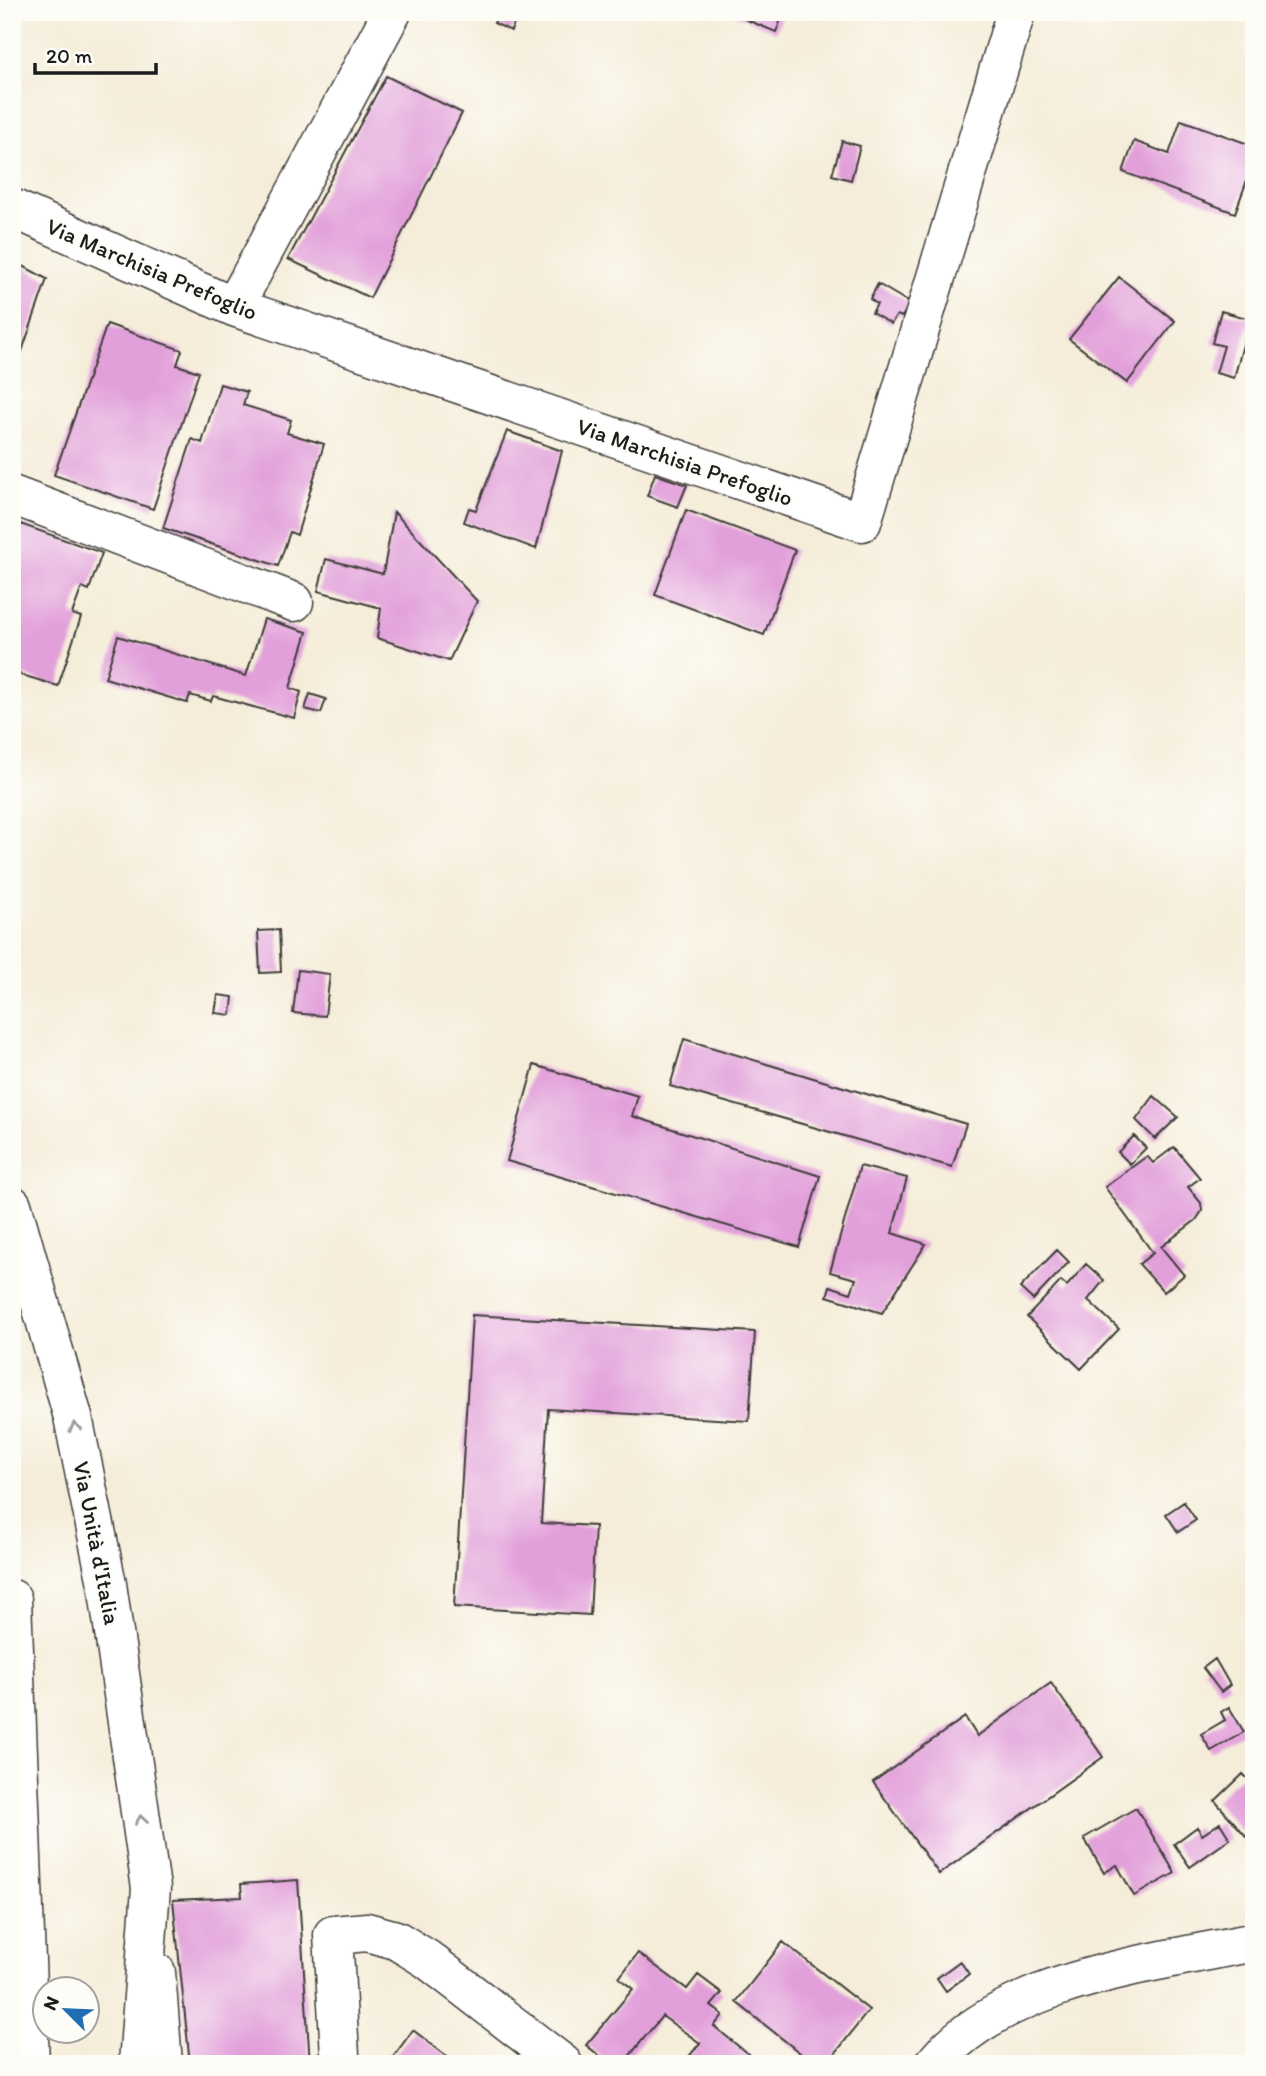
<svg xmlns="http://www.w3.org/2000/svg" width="1266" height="2076" viewBox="0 0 1266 2076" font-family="Itim,sans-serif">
<rect width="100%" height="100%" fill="#fdfcf7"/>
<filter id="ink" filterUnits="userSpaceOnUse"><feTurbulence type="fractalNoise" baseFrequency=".0143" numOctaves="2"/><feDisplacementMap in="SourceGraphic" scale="14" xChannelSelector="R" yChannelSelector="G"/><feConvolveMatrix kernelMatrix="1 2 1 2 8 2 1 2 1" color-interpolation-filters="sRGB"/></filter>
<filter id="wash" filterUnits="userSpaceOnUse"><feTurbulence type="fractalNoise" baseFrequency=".00686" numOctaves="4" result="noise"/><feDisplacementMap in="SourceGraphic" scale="28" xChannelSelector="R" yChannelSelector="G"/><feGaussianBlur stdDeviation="1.57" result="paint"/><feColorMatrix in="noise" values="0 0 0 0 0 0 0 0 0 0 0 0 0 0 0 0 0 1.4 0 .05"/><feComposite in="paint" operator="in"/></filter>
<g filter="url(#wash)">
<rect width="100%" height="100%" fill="#f5edd9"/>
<g id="blocks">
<path fill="#e2a0da" d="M500,12H519L511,31L494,23Z
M728,12H784L776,32Z
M386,76L462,113L370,298L288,259Z
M1181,120L1254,146V161L1235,213L1123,172L1134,141L1169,154Z
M842,141L860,146L851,180L832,175Z
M12,260L47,279L13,377H12Z
M1119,277L1175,321L1127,383L1069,339Z
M878,284L910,303L902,317L897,315L891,324L872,313L877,304L870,299Z
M1221,311L1250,319L1234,378L1216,373L1224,346L1212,343Z
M107,324L182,350L177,365L199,372L153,509L54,475Z
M220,384L247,392L243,405L291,420L287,433L324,444L297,535L290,532L278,566L163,528L192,439L202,443Z
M507,431L562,451L536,549L464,522L469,508L476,510Z
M655,474L687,485L678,507L647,496Z
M686,510L795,550L764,635L655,595Z
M394,512L477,601L449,661L377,638L381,608L318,591L326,559L383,574Z
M12,521L102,553L89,590L82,587L72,614L81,617L58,686L12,672Z
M264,619L307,632L290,688L301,692L294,718L213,696L211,701L190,695L187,703L105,678L118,636L246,676Z
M310,694L326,699L321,713L305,709Z
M279,930L281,972L260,973L258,931Z
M298,970L330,974L325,1016L293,1013Z
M218,995L233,997L231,1015L215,1013Z
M684,1039L966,1124L952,1167L670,1086Z
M534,1065L638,1096L632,1116L820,1176L799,1247L507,1161Z
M1154,1096L1178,1117L1155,1139L1136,1120Z
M1134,1136L1146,1148L1130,1164L1118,1152Z
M1174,1147L1200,1178L1188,1187L1201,1203L1202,1211L1196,1220L1161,1247L1184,1275L1164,1292L1139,1264L1153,1253L1105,1187L1147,1156L1153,1163Z
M860,1166L907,1178L892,1233L926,1244L882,1313L827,1296L830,1286L851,1293L856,1279L830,1272Z
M1057,1250L1069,1262L1033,1300L1020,1288Z
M1086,1264L1104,1280L1088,1300L1119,1329L1081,1369L1027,1317L1061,1281L1067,1286Z
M472,1315L755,1332L749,1421L548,1409L541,1523L595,1526L590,1615L454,1607Z
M1184,1502L1196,1520L1178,1532L1166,1514Z
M1215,1659L1230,1685L1221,1692L1203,1668Z
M1051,1683L1103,1757L939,1874L873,1782L965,1717L977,1736Z
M1229,1707L1244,1732L1211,1751L1201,1734L1225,1720L1221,1712Z
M1243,1774L1254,1785V1845L1215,1801Z
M1136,1808L1175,1873L1134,1896L1117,1865L1104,1873L1084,1838Z
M1220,1823L1230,1839L1190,1867L1174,1844L1197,1827L1202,1835Z
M298,1880L310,2064H190L173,1900L242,1897L241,1884Z
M783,1942L869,2010L827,2064H814L736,2002Z
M638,1953L687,1989L698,1975L722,1993L711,2006L723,2015L714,2026L760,2064H683L700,2043L662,2016L623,2064H610L586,2045L633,1989L619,1978Z
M960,1961L969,1974L946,1991L937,1978Z
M413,2030L457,2064H388Z"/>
</g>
</g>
<g filter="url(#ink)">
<use href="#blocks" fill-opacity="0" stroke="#3d3b38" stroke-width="2"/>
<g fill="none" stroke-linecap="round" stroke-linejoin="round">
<defs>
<path id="minor" d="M12,208L234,307L862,522L1016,12
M234,307L392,12
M12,495L294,602
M156,1972L163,2064
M340,2055L333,1935L367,1932L396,1940L427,1959L563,2064
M934,2064C1001,1980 1154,1963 1254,1942"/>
<path id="tertiary" d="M12,1205L73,1417L107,1584L151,1888L138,2064"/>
<path id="primary" d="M12,1599L30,2064"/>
</defs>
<use href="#minor" stroke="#3d3b38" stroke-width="41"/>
<use href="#tertiary" stroke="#3d3b38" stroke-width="41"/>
<use href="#primary" stroke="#3d3b38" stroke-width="41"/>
<use href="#minor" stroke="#fff" stroke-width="38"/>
<use href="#tertiary" stroke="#fff" stroke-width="38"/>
<use href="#primary" stroke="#fff" stroke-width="38"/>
</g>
<defs><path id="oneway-chevron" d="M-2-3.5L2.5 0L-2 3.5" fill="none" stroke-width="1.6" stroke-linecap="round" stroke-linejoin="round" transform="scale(1.75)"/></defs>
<g stroke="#999">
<use href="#oneway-chevron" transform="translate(75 1427) rotate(-102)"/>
<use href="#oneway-chevron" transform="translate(141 1820) rotate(-98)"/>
</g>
</g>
<g text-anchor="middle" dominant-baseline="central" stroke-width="5" stroke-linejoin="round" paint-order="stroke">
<g font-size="23" fill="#1c1c1c" stroke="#fdfcf7">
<text transform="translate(152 269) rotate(23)">Via Marchisia Prefoglio</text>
<text transform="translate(685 462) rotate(19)">Via Marchisia Prefoglio</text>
<text transform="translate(97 1543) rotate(79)">Via Unità d'Italia</text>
</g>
</g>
<rect width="1266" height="2076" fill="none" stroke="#fdfcf7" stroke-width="42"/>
<g transform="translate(66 2010) rotate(294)"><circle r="33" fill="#fdfcf7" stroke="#a3a29f" stroke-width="2"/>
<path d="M0-5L12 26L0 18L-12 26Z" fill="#1f6fb2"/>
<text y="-10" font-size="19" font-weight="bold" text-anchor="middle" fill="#1c1c1c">N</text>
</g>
<path d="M35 63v10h121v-10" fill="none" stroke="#1c1c1c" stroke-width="3.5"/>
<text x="46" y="63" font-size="21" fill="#1c1c1c" stroke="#fdfcf7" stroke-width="5" paint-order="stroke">20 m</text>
</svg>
